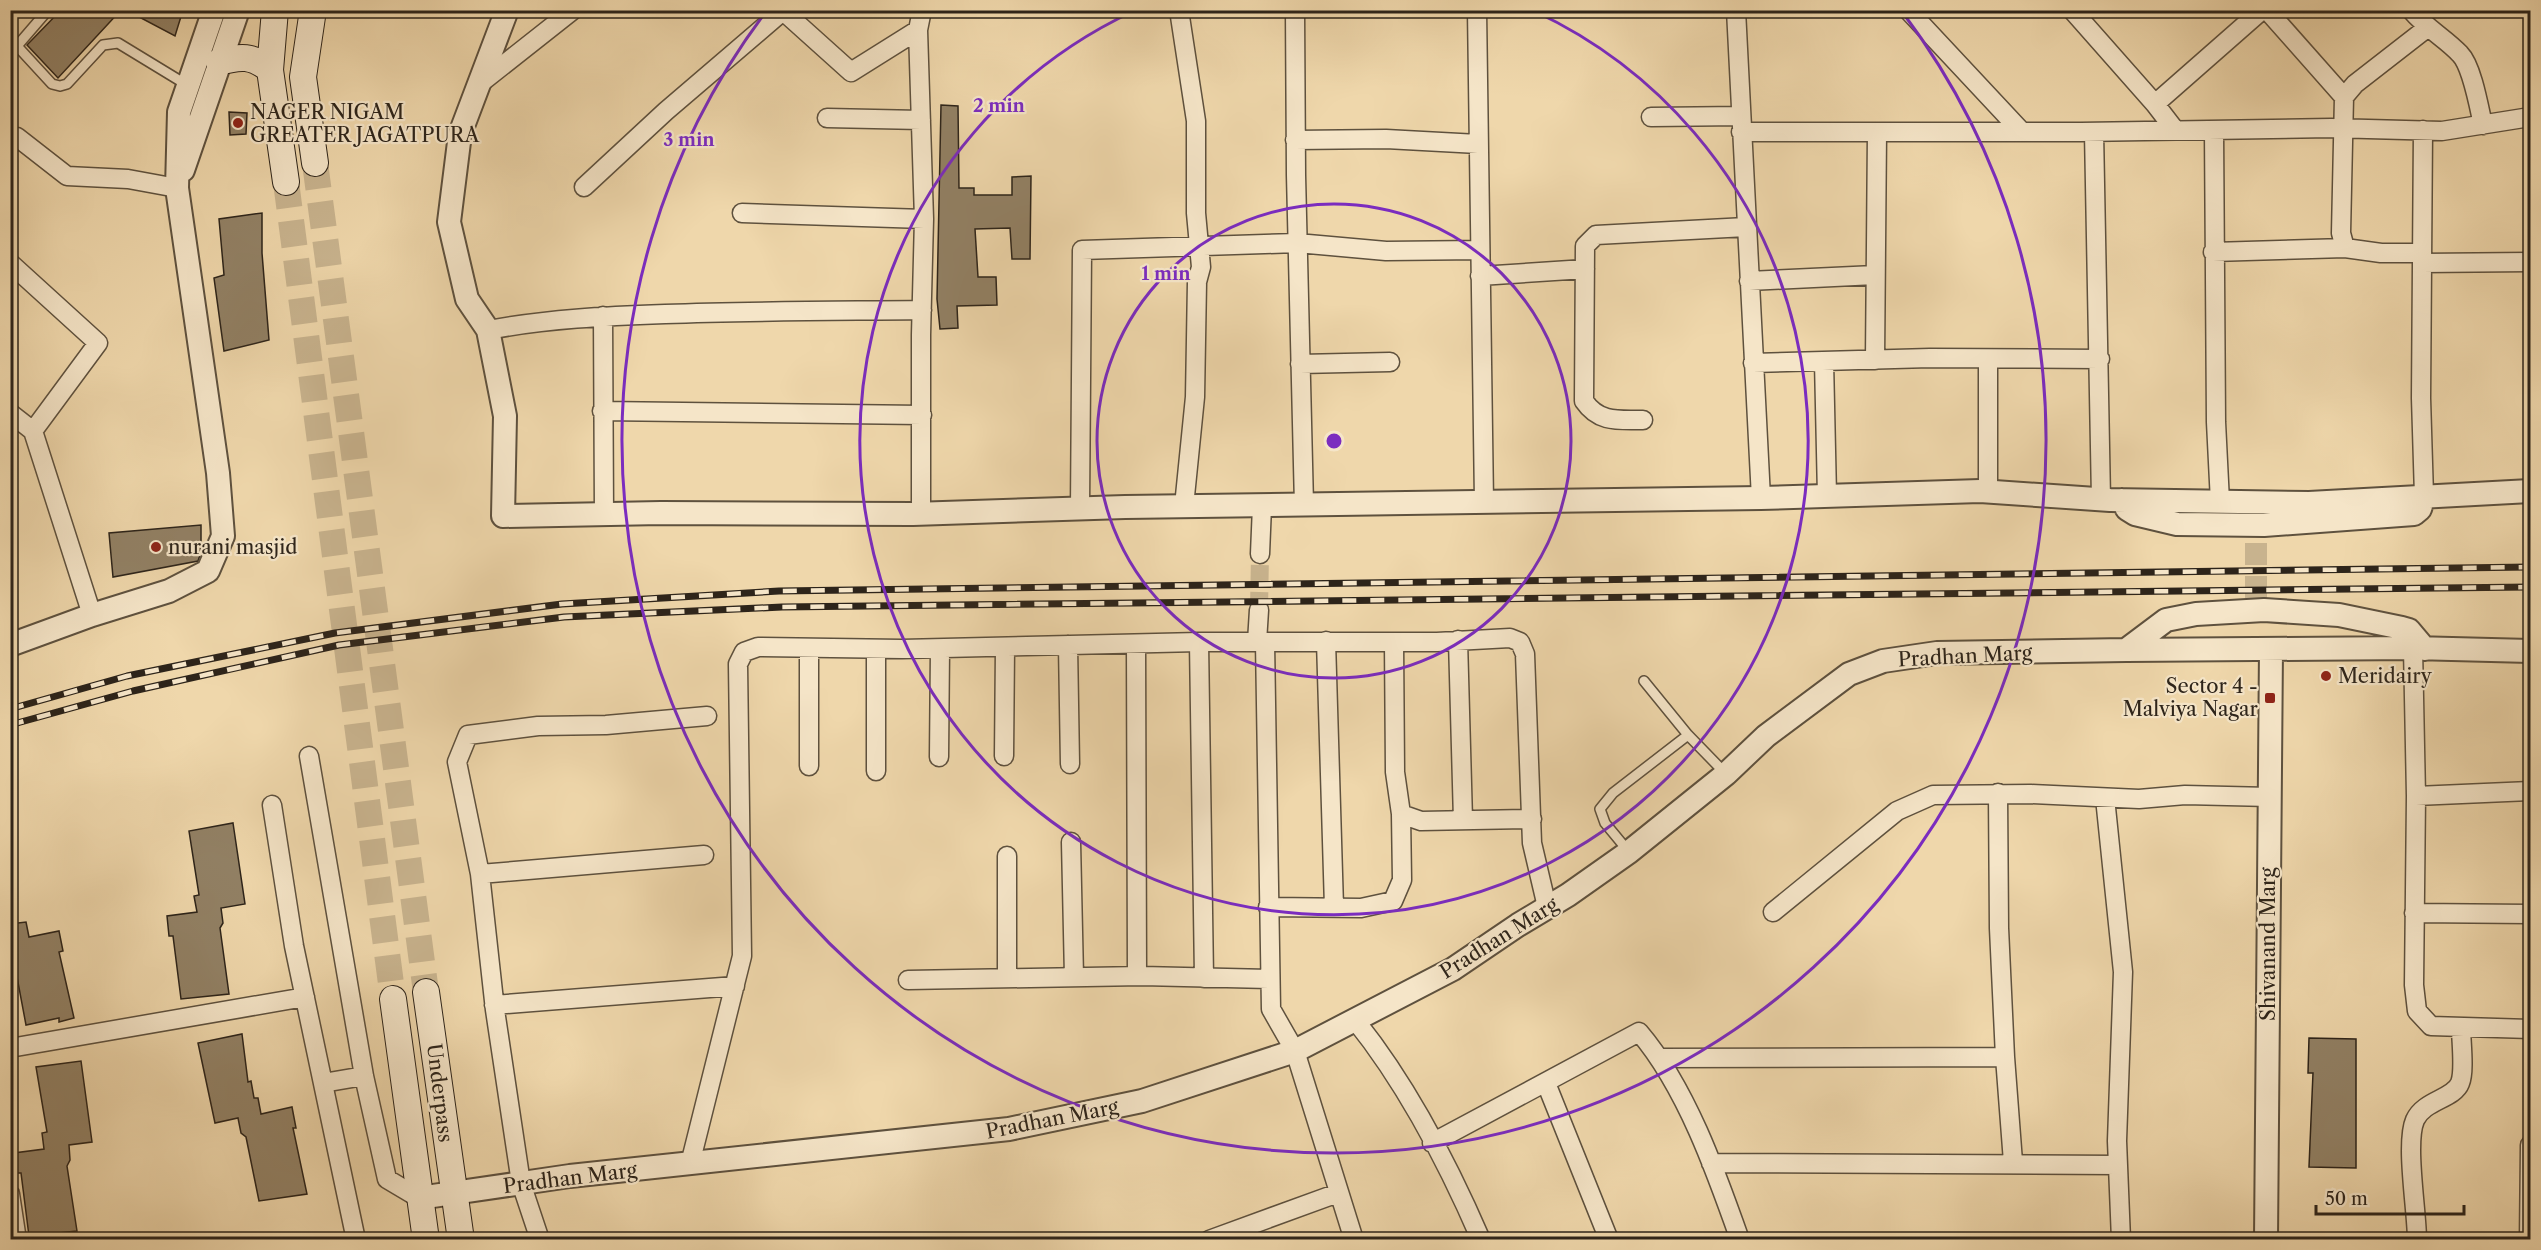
<svg xmlns="http://www.w3.org/2000/svg" width="2541" height="1250" viewBox="0 0 2541 1250" font-family="'Libre Caslon Text',serif">
<rect width="100%" height="100%" fill="#efd7ab"/>
<filter id="stains"><feTurbulence type="fractalNoise" baseFrequency=".00333" numOctaves="4"/><feColorMatrix values="0 0 0 0 .2 0 0 0 0 .09 0 0 0 0 .02 0 0 0 .5 -.17"/></filter>
<radialGradient id="worn" r=".72"><stop offset=".6" stop-color="#630" stop-opacity="0"/><stop offset="1" stop-color="#630" stop-opacity=".3"/></radialGradient>
<path fill="#928165" stroke="#2d241a" stroke-width="1.5" d="M61,10H121L58,78L27,45Z
M126,10H183L175,36Z
M941,105L958,106L959,188H974V195H1012V177L1031,176L1030,259H1012L1010,228L975,229L978,277H996L997,305L957,306L958,328L940,329L937,299Z
M229,112L247,113L246,134L230,135Z
M262,213V253L269,340L224,351L214,278L224,275L219,219Z
M201,525V552L198,561L113,577L109,533Z
M233,823L245,904L221,908L223,923L220,928L229,994L181,999L173,936H169L167,916L197,912L194,896L199,895L189,831Z
M26,922L29,937L59,931L63,951L59,952L74,1018L59,1022V1018L26,1025L14,961H10V924Z
M242,1034L248,1082L251,1081L254,1098H258L261,1114L292,1107L296,1128H293L307,1194L259,1201L246,1137L241,1133L238,1118L215,1123L198,1043Z
M2309,1038L2356,1039V1168L2309,1167L2313,1073H2308Z
M81,1061L92,1142L69,1145L70,1160L67,1166L77,1231L29,1236L21,1173H17L14,1153L44,1149L42,1133L47,1132L36,1067Z"/>
<g fill="none" stroke-linecap="round" stroke-linejoin="round">
<path stroke="#c8b38e" stroke-width="18" stroke-dasharray="18 9" stroke-linecap="butt" d="M1259,610L1260,554"/>
<path stroke="#c8b38e" stroke-width="22" stroke-dasharray="22 11" stroke-linecap="butt" d="M2256,598V537"/>
<path stroke="#c8b38e" stroke-width="26" stroke-dasharray="26 13" stroke-linecap="butt" d="M315,163L426,992
M286,182L393,999"/>
<defs>
<path id="service" d="M48,10L17,46L52,84L60,86L67,84L103,45L118,43L187,85
M1644,681L1688,735L1726,774
M1629,852L1605,823L1600,809L1613,793L1688,735"/>
<path id="minor" d="M782,10L851,72L918,30
M1179,10L1196,121V213L1201,267L1197,282L1195,397L1184,506
M1295,10L1296,175L1304,505
M1477,10L1484,502
M1736,10L1761,498
M1908,10L2022,132
M2072,10L2155,104L2175,130
M2267,10L2344,97
M2411,10C2427,29 2445,38 2460,54C2472,66 2479,107 2483,125
M478,85L573,10
M2155,104L2262,10
M1651,117L1741,116
M827,118L921,120
M2214,130L2216,422L2220,502
M2423,130L2421,398L2424,496
M1741,132H2081L2331,128L2442,131L2530,117
M2094,132L2101,499
M1295,140L1386,139L1478,144
M10,144L17,137L67,176L128,179L177,188
M584,187L666,111L784,10
M742,213L924,219
M2213,252L2345,248
M2422,253H2381L2345,248L2341,233L2344,97L2355,84L2427,28
M10,263L98,343L33,431
M2422,263L2530,262
M1480,276L1585,269
M1749,281L1875,275
M603,316L604,514
M488,330C547,319 606,316 665,314C751,311 836,311 922,310
M1988,359V492
M1875,360L1877,132
M1824,361L1827,496
M1753,363L1930,358L2100,359
M1300,364L1390,362
M602,411L922,415
M10,413L33,431L92,615
M1643,420C1618,420 1599,423 1584,401L1585,246L1596,235L1746,227
M1080,508L1082,250L1297,243L1386,251L1480,250
M921,514V335L924,219L918,30L922,10
M1260,554L1262,506
M1458,640L1463,820
M1326,641L1334,907
M1199,642L1204,978
M1257,642L1259,610
M1265,642L1271,1009L1295,1051L1354,1240
M1394,642L1395,772L1401,814L1421,821L1532,819
M1136,644L1137,976
M1068,645L1070,764
M809,648V766
M2413,648L2416,796L2414,985L2417,1011L2431,1026L2530,1029
M876,649V771
M309,756L364,1076L387,1179L419,1198
M1004,756L1005,647
M939,757L940,649
M1998,793L1999,928L2005,1057
M2416,796L2530,791
M2105,798L2123,972L2117,1141L2121,1240
M272,805L294,946L356,1240
M1071,842L1074,977
M480,874L704,855
M1268,907L1361,908L1393,901L1402,880L1401,814
M1773,912L1897,811L1933,795L2031,794L2139,799L2185,795L2270,797
M2414,913L2530,914
M1007,977V856
M908,980L1142,976L1269,979
M494,1005L735,986
M1355,1020C1405,1082 1449,1166 1481,1240
M10,1048L305,997
M1661,1058L2005,1057L2013,1162
M323,1083L364,1076
M1546,1083L1609,1240
M1432,1143L1639,1032C1686,1087 1716,1172 1740,1240
M1711,1163L2118,1165
M690,1164L742,956L738,664L744,652L758,647L902,649L1199,642H1437L1510,638L1520,642L1525,654L1532,843L1547,907
M10,1194L17,1240
M540,1240L521,1183L495,1010L480,874L457,762L468,735L538,726L606,725L707,716
M1209,1240L1338,1193
M2417,1240C2417,1211 2405,1143 2415,1120C2424,1100 2454,1099 2460,1083C2465,1071 2461,1041 2461,1027
M2529,1240L2530,1145"/>
<path id="tertiary" d="M507,10L460,134L449,222L467,299L488,330L505,416L503,516L661,513L913,514L1125,507L1761,498L1980,491L2110,500L2309,503L2530,491
M183,170L238,10
M2122,500L2127,509L2135,514L2177,524L2264,525L2414,514L2420,509L2424,496
M10,645L92,615L169,591L208,571L223,536L218,473L177,188L179,112L214,10
M2126,650L2166,620L2196,614L2264,610L2339,615L2402,628L2409,630L2425,649
M419,1198L570,1176L1009,1129L1142,1101L1295,1051L1453,969L1518,925L1568,895L1629,852L1726,774L1766,736L1849,674L1883,661L1937,653L2126,650L2413,648L2530,651
M2266,1240L2271,649"/>
<path id="secondary" d="M275,10L270,70L286,182
M313,10L303,77L315,163
M219,62C240,56 253,55 270,70
M426,992L461,1240
M393,999L426,1240"/>
</defs>
<use href="#service" stroke="#5e513e" stroke-width="12"/>
<use href="#minor" stroke="#5e513e" stroke-width="21"/>
<use href="#tertiary" stroke="#5e513e" stroke-width="26"/>
<use href="#secondary" stroke="#2d241a" stroke-width="28"/>
<use href="#service" stroke="#f5e5c8" stroke-width="9"/>
<use href="#minor" stroke="#f5e5c8" stroke-width="18"/>
<use href="#tertiary" stroke="#f5e5c8" stroke-width="22"/>
<use href="#secondary" stroke="#f5e5c8" stroke-width="26"/>
<defs>
<path id="rail" d="M10,709L127,676L335,633L562,604L779,591L2530,567
M10,725L133,691L339,645L564,617L782,607L2530,587"/>
</defs>
<use href="#rail" stroke="#2d241a" stroke-width="7"/>
<use href="#rail" stroke="#f5e5c8" stroke-width="4.5" stroke-dasharray="14" stroke-linecap="butt"/>
</g>
<g fill="none" stroke="#7b2cbf" stroke-width="3">
<circle cx="1334" cy="441" r="237"/>
<path d="M1534 11A474 474 0 1 1 1134 11"/>
<path d="M1903 13A712 712 0 1 1 765 13"/>
</g>
<g fill="#8f2418" stroke="#f5e5c8" stroke-width="2">
<circle cx="238" cy="123" r="6"/>
<circle cx="156" cy="547" r="6"/>
<circle cx="2326" cy="676" r="6"/>
<rect x="2264" y="692" width="12" height="12" rx="3"/>
</g>
<g text-anchor="middle" dominant-baseline="central" stroke-width="4.5" stroke-linejoin="round" paint-order="stroke">
<g font-size="20" fill="#2d241a" stroke="#f5e5c8" text-anchor="start">
<text x="250" y="112">NAGER NIGAM<tspan x="250" dy="23">GREATER JAGATPURA</tspan></text>
<text x="168" y="547">nurani masjid</text>
<text x="2338" y="676">Meridairy</text>
<text x="2258" y="686" text-anchor="end">Sector 4 -<tspan x="2258" dy="23">Malviya Nagar</tspan></text>
</g>
<g font-size="20" fill="#2d241a" stroke="#f5e5c8">
<text transform="translate(1965 656) rotate(-3)">Pradhan Marg</text>
<text transform="translate(1499 938) rotate(-32)">Pradhan Marg</text>
<text transform="translate(2268 944) rotate(-90)">Shivanand Marg</text>
<text transform="translate(440 1093) rotate(83)">Underpass</text>
<text transform="translate(1052 1119) rotate(-11)">Pradhan Marg</text>
<text transform="translate(570 1178) rotate(-7)">Pradhan Marg</text>
</g>
</g>
<circle cx="1334" cy="441" r="9" fill="#7b2cbf" stroke="#f5e5c8" stroke-width="3"/>
<g font-size="18" text-anchor="middle" font-weight="bold" fill="#7b2cbf" stroke="#f5e5c8" stroke-width="4.5" stroke-linejoin="round" paint-order="stroke">
<text x="999" y="112">2 min</text>
<text x="689" y="146">3 min</text>
<text x="1166" y="280">1 min</text>
</g>
<rect width="2541" height="1250" fill="none" stroke="#efd7ab" stroke-width="36"/>
<rect x="12" y="12" width="2517" height="1226" fill="none" stroke="#2d241a" stroke-width="3"/>
<rect x="18" y="18" width="2505" height="1214" fill="none" stroke="#2d241a" stroke-width="1.5"/>
<path d="M2316 1205v9h148v-9" fill="none" stroke="#2d241a" stroke-width="3"/>
<text x="2325" y="1205" font-size="18" fill="#2d241a" stroke="#f5e5c8" stroke-width="4.5" paint-order="stroke">50 m</text>
<rect width="100%" height="100%" filter="url(#stains)"/>
<rect width="100%" height="100%" fill="url(#worn)"/>
</svg>
